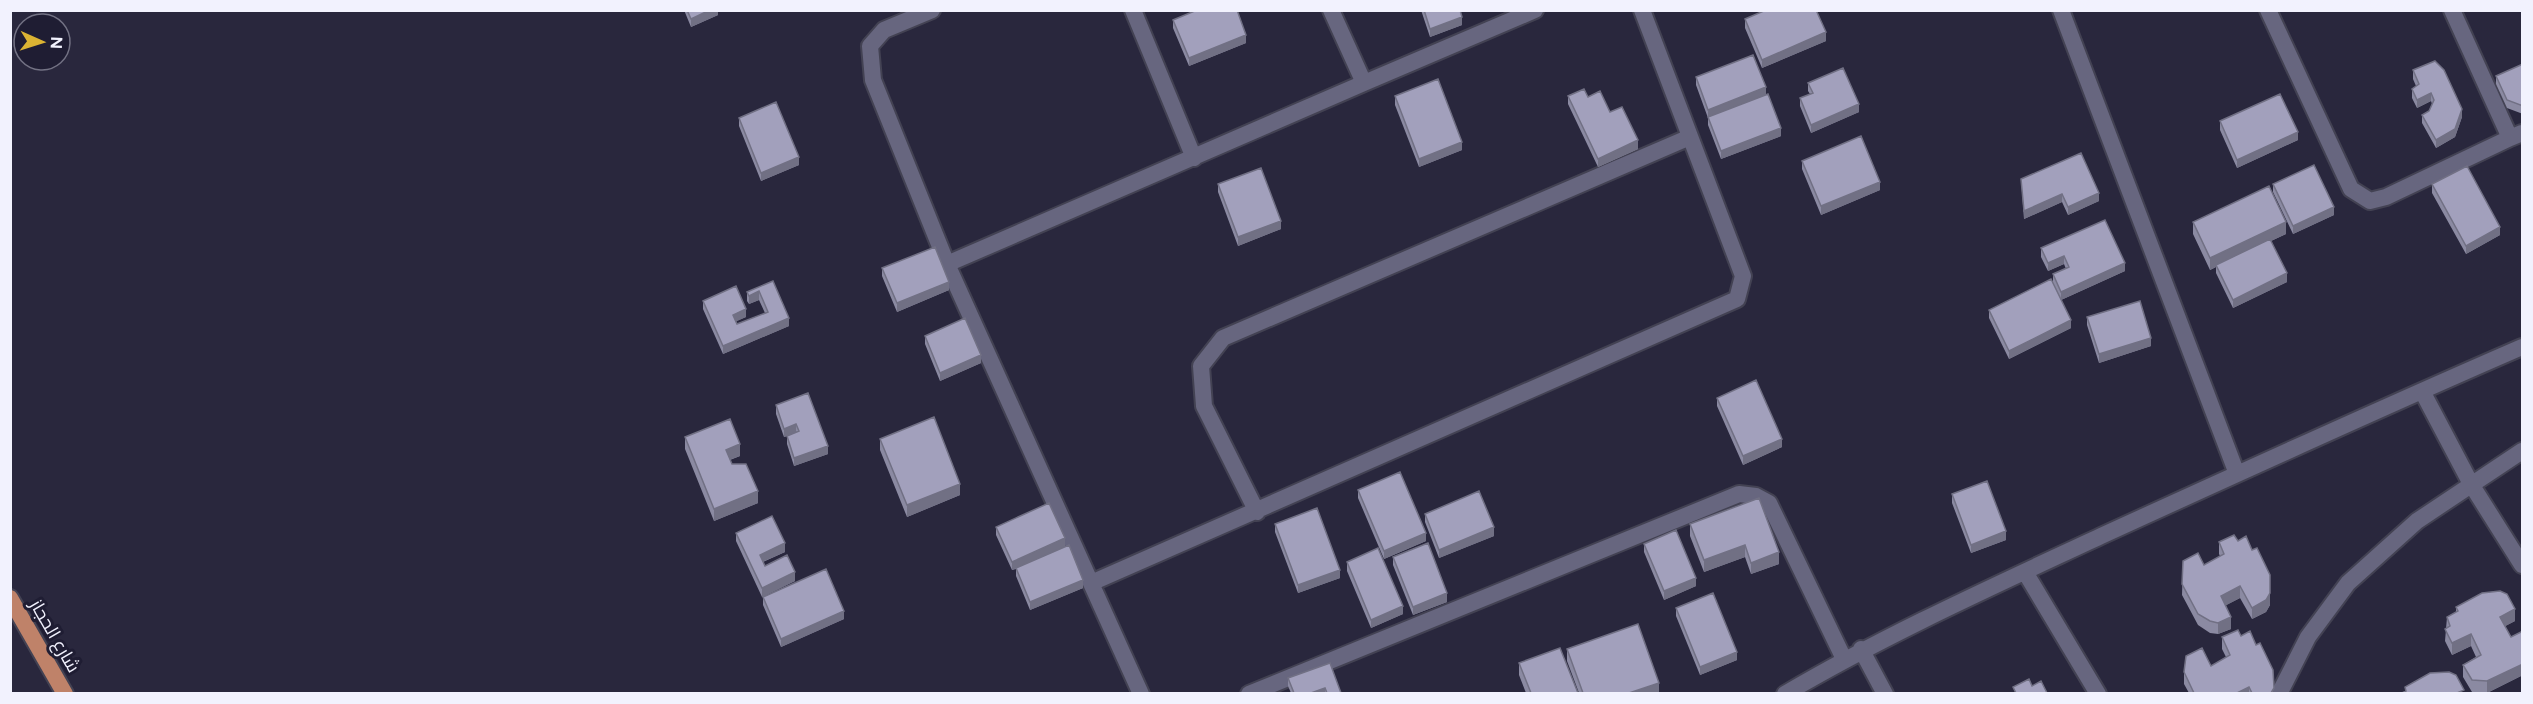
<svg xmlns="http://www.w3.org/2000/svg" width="2533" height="704" viewBox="0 0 2533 704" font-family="Figtree,Cairo,sans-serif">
<rect width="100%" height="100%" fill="#29273d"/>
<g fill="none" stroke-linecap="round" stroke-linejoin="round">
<defs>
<path id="minor" d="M932,10L884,30L870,46L873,80L947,264L1141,694
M1133,10L1194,158
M2061,10L2237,474
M2268,10L2351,189L2370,201L2386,197L2510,138
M2452,10L2510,138L2522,133
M1364,83L1535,10
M947,264L1364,83L1331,10
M2422,391L2471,484L2522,565
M1257,512L1204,406L1201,366L1223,338L1690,137
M2025,572L2098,694
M1091,583L1737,299L1743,276L1642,10
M1861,649L1885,694
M1249,694L1739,494L1756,496L1769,503L1844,659
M1785,694C1887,634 1994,586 2101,536C2241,472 2381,408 2522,347
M2279,694L2308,637L2348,583L2417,521L2522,451"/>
<path id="primary" d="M10,598L65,694"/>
</defs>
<use href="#minor" stroke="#434253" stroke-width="20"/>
<use href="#primary" stroke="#434253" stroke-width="20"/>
<use href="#minor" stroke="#67667f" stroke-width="16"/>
<use href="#primary" stroke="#bf8269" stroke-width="16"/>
</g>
<path fill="#8b8aa2" d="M684,10H718V15L691,27Z
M1421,10H1460L1462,25L1430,37Z
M1745,19L1826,41L1762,68L1745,28Z
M1173,20L1246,43L1189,66L1173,28Z
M2523,64V114L2507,108L2496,84V76Z
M2413,70L2462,117L2455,137L2436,148L2422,123V115L2429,111L2432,104L2431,101L2417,108L2412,98V89L2416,86L2413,79Z
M1696,77L1766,95L1781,136L1721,159L1708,125V118L1696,85Z
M1808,83L1859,112L1811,133L1800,106V98L1810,94L1808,91Z
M1395,96L1462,150L1419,167L1395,105Z
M1568,96L1588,97L1610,112L1638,149L1598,167L1568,104Z
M739,118L799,165L761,181L739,126Z
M2220,121L2298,140L2237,168L2220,130Z
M1802,161L1880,190L1821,215L1802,169Z
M2021,179L2099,201L2068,215L2062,202L2024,219Z
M1218,184L1281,229L1238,246L1218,192Z
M2273,184L2334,215L2293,234L2273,192Z
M2432,184L2500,235L2466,254L2432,193Z
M2193,222L2286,234L2271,241L2287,282L2233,308L2216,273V267L2210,270L2193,234Z
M2041,248L2125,271L2061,300L2053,283V274L2066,269L2064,264L2048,271L2041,257Z
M882,268L949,290L897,312L882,276Z
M773,281L789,326L723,354L703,309V301L746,317L736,321L737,324L765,313L759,300L749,304L747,301V292Z
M1989,310L2071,328L2009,359L1989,318Z
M2087,317L2151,346L2099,363L2087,325Z
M925,336L981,363L940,381L925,344Z
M1717,398L1782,447L1743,465L1717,406Z
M776,405L828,454L794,466L787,444V436L784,437L776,414Z
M685,437L740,456L730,460L732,464L758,503L714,521L685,449Z
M880,439L960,495L907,517L880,450Z
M1358,490L1426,541L1384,559L1358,498Z
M1952,494L2006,540L1971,553L1952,503Z
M1759,498L1779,564L1751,574L1745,557L1704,572L1690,536V524Z
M1425,514L1494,536L1439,558L1425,522Z
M1275,524L1340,578L1298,593L1275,532Z
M996,527L1065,547L1083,588L1030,610L1016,576V569L1012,570L996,535Z
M736,533L785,552L763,562L765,566L795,581L762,597L736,541Z
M2219,542L2270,605L2266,612L2252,619L2240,598L2226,605L2231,629L2218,634L2210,633L2198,625L2182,595L2183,561L2204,565L2220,556L2219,554Z
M1644,544L1696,586L1664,600L1644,552Z
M1393,557L1447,602L1413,615L1393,565Z
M1347,562L1403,614L1371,628L1347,571Z
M763,597L844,619L781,647L763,605Z
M2456,607L2515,621L2505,626L2511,637L2523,631V675L2487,693L2472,692L2463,677V665L2476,657L2471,646L2452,655L2445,641L2447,617L2456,612Z
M1676,608L1737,660L1700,675L1676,616Z
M2222,637L2274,693H2189L2184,684V672L2211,666L2226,657L2222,649Z
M1567,649L1659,693H1579L1567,661Z
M1519,663L1578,693H1526L1519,675Z
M1288,678L1341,693H1291L1288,686Z"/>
<path fill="#717084" d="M710,10H718V15L691,27V19Z
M1462,17V25L1430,37V29Z
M1826,32V41L1762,68V60Z
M1246,35V43L1189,66V58Z
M1766,87V95L1708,118V110Z
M2431,93V101L2417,108V100Z
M1859,104V112L1811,133V125Z
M2462,109V117L2455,137L2436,148V140Z
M1781,128V136L1721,159V151Z
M2298,132V140L2237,168V160Z
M1638,140V149L1598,167V159Z
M1462,142V150L1419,167V159Z
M799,157V165L761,181V173Z
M1880,182V190L1821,215V206Z
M2099,193V201L2068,215V207Z
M2062,194V202L2024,219V211Z
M2334,207V215L2293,234V226Z
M1281,221V229L1238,246V237Z
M2286,222V234L2217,266L2216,265V267L2210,270V258Z
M2500,227V235L2466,254V246Z
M2064,256V264L2048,271V263Z
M2125,263V271L2061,300V292Z
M2287,273V282L2233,308V300Z
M949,282V290L897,312V303Z
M759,291V300L749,304V296Z
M746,309V317L733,323V315Z
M789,318V326L723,354V346Z
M2071,320V328L2009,359V351Z
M2151,338V346L2099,363V354Z
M981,355V363L940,381V373Z
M796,424V433L784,437V429Z
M1782,439V447L1743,465V456Z
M740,444V456L726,461V450Z
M828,446V454L794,466V458Z
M960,484V495L907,517V505Z
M758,491V503L714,521V509Z
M1494,527V536L1439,558V550Z
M2006,531V540L1971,553V545Z
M1426,533V541L1384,559V551Z
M1065,538V547L1012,570V562Z
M785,543V552L760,563V555Z
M1745,545V557L1704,572V560Z
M1779,552V564L1751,574V563Z
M1340,570V578L1298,593V585Z
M795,572V581L762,597V588Z
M1696,578V586L1664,600V591Z
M1083,580V588L1030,610V602Z
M2240,586V598L2221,608V596Z
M1447,593V602L1413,615V607Z
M2270,593V605L2266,612L2252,619V608Z
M1403,606V614L1371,628V620Z
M2515,609V621L2500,629V617Z
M844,611V619L781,647V639Z
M2231,617V629L2218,634V623Z
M2471,634V646L2452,655V643Z
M1737,652V660L1700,675V667Z
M2523,664V675L2487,693V681Z
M1659,683V693H1629Z
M2249,687V693H2237Z
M1325,688V693H1311Z"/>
<path fill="#a2a0bc" stroke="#717084" stroke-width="1.5" d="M687,10H710L691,19Z
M1197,10H1237L1246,35L1189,58L1173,20Z
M1424,10H1460L1462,17L1430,29Z
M1766,10H1816L1826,32L1762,60L1745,19Z
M1753,55L1766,87L1708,110L1696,77Z
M2435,61L2444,70L2462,109L2455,129L2436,140L2422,115L2429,111L2434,100L2431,93L2417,100L2412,89L2419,84L2413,70Z
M2523,64V106L2507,100L2496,76Z
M1843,68L1859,104L1811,125L1800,98L1813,93L1808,83Z
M1438,79L1462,142L1419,159L1395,96Z
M1584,89L1588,97L1600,91L1610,112L1622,107L1638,140L1598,159L1568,96Z
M1768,94L1781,128L1721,151L1708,117Z
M2280,94L2298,132L2237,160L2220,121Z
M776,102L799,157L761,173L739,118Z
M1861,136L1880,182L1821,206L1802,161Z
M2081,153L2099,193L2068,207L2062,194L2024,211L2021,179Z
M2314,165L2334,207L2293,226L2273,184Z
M2467,166L2500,227L2466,246L2432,184Z
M1261,168L1281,221L1238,237L1218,184Z
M2269,186L2286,222L2210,258L2193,222Z
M2105,220L2125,263L2061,292L2053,274L2069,267L2064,256L2048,263L2041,248Z
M2270,239L2287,273L2233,300L2216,265Z
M935,247L949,282L897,303L882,268Z
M2051,279L2071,320L2009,351L1989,310Z
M773,281L789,318L723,346L703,301L736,286L746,309L733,315L737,324L768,312L759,291L749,296L747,292Z
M2140,301L2151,338L2099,354L2087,317Z
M965,318L981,355L940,373L925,336Z
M1756,380L1782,439L1743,456L1717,398Z
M808,393L828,446L794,458L787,436L799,431L796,424L784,429L776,405Z
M934,417L960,484L907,505L880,439Z
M730,419L740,444L726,450L732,464H746L758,491L714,509L685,437Z
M1400,472L1426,533L1384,551L1358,490Z
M1987,481L2006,531L1971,545L1952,494Z
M1479,491L1494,527L1439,550L1425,514Z
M1759,498L1779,552L1751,563L1745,545L1704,560L1690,524Z
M1049,503L1065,538L1012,562L996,527Z
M1317,508L1340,570L1298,585L1275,524Z
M772,516L785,543L760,555L765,566L787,555L795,572L762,588L736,533Z
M1676,530L1696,578L1664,591L1644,544Z
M2234,535L2238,541L2246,536L2252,550L2257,548L2270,575V593L2266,600L2252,608L2240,586L2221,596L2231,617L2218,623L2210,621L2198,614L2182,584L2183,561L2198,553L2204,565L2224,554L2219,542Z
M1428,543L1447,593L1413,607L1393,557Z
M1069,545L1083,580L1030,602L1016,568Z
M1378,548L1403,606L1371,620L1347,562Z
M826,569L844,611L781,639L763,597Z
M2500,591L2507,594L2515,609L2500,617L2511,637L2523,631V664L2487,681L2472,680L2463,665L2481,655L2471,634L2452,643L2445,629L2450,626L2447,617L2458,611L2456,607L2482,593Z
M1713,593L1737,652L1700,667L1676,608Z
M1638,624L1659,683L1629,693H1583L1567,649Z
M2238,630L2241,636L2250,631L2256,645L2260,643L2273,670L2274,688L2271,693H2252L2249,687L2237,693H2194L2184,672L2186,656L2202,648L2211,666L2230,655L2222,637Z
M1560,648L1578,693H1531L1519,663Z
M1330,663L1341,693H1327L1325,688L1311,693H1294L1288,678Z
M2449,672L2456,675L2464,690L2457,693H2402L2406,691L2405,687L2430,673Z
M2029,679L2032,686L2041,681L2047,693H2016L2013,687Z"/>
<g text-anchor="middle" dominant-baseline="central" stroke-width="6" stroke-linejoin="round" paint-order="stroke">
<g font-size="18" fill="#f2f2fe" stroke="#1f1d33">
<text transform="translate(55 636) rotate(60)">شارع الحجاز</text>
</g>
</g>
<rect width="2533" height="704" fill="none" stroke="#f2f2fe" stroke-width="24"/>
<g transform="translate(42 42) rotate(93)"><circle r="28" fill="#1f1d33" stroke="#737284" stroke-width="1.5"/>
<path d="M0-4.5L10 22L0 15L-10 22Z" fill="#dbb333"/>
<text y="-9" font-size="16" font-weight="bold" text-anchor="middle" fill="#f2f2fe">N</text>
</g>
</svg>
